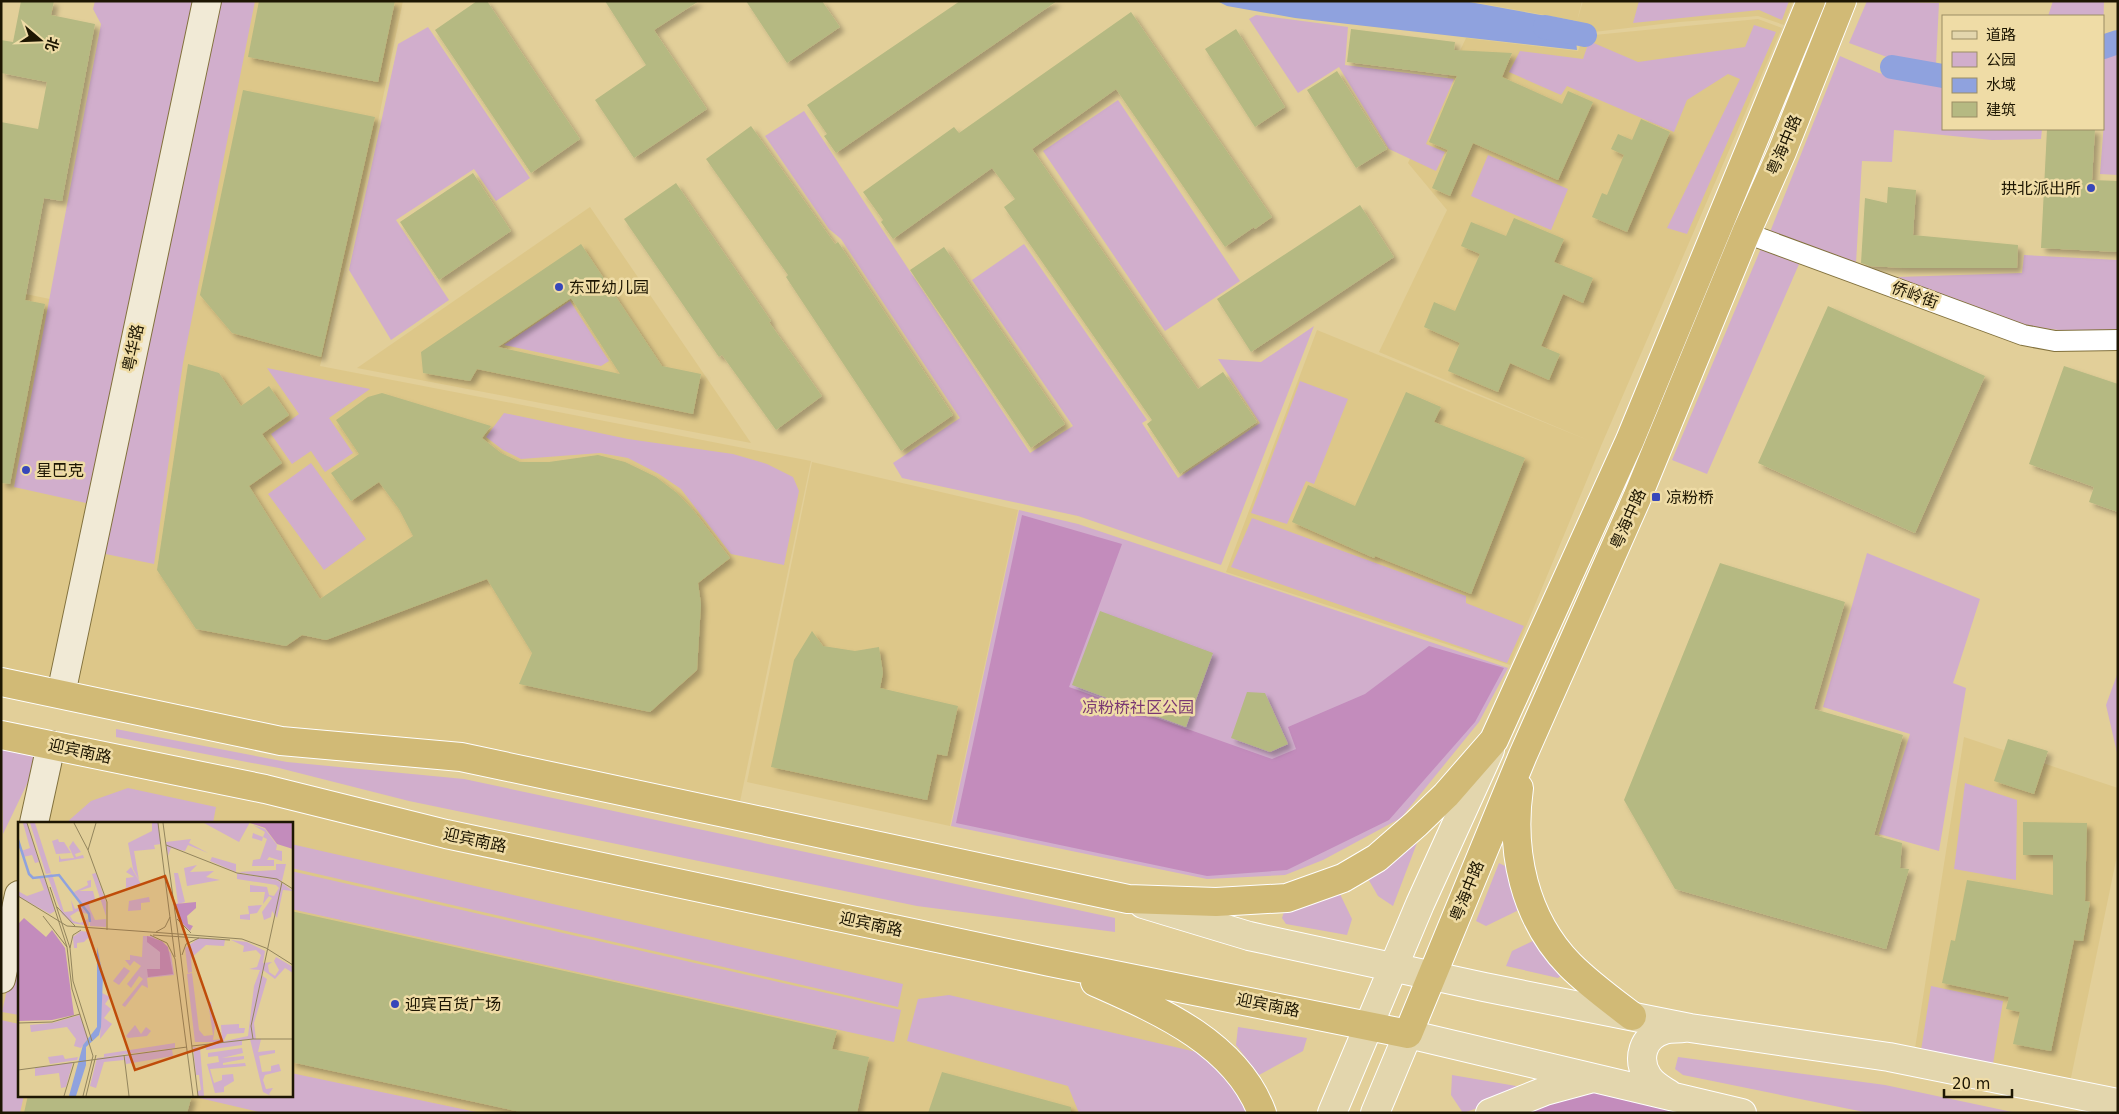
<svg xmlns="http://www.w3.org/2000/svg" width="2119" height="1114" viewBox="0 0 2119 1114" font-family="'DejaVu Sans','Noto Sans SC',sans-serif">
<defs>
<filter id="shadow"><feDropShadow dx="4.5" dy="4.5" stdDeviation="2.5" flood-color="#0004"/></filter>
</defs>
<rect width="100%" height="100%" fill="#e2cf99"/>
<path fill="#ddc789" d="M209,1H403L360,208L320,366L811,461L737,816L62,693Z
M1467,1H1582L1577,21L1583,1H1793L1784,25L1758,16L1679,22L1585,33L1577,21Z
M1758,19L1782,28L1601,446L1510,665L1226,572L1317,330L1590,441L1379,352L1447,210L1408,163L1466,38L1578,51L1584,36Z
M590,207L751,443L357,368Z
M1,289L138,317L60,694L1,681Z
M812,462L1018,510L950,826L747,782Z
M1964,737L2118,788V851L2068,1092L1913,1061Z
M53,746L1050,962L1174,1021L1262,1113H1V983L19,903V1095H291V823H36Z"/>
<path fill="#d1aecc" d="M95,1H198L95,505L14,487L101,24L93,9Z
M216,1H255L183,363L154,564L96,552Z
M1639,1H1789L1782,20L1759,10L1633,23Z
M1867,1L1939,3L1936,64L1895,60L1849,43Z
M2053,1H2104L2103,39V16H2048Z
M1256,15L1348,27L1345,65L1454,79L1426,144L1445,152L1436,171L1389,149L1339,67L1298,93L1249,19Z
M1754,25L1776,32L1687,234L1667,228L1740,79L1728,74L1687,100L1674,132L1567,86L1561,95L1509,72L1520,51L1583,59L1589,41L1638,62L1745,47Z
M428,27L530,178L496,201L474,169L396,220L449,300L391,340L349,270L398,44Z
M2118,53V175L2100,174L2104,122L2103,58Z
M1840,56L1879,73L1943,87V129H2042L2041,139L1992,140L1894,130L1892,162L1862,161L1856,263L1770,232Z
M1118,100L1240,281L1165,331L1043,151Z
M804,111L1030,453L1073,426L972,280L1024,244L1147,420L1142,423L1178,478L1260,423L1218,359L1261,362L1314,326L1221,565L1078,516L902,478L893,463L960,418L841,239L829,229L765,136Z
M1488,155L1568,189L1551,230L1471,196Z
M1762,246L1800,262L1707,474L1672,460Z
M2024,255L2118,260V330H2059L2025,326L1897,277L2022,273Z
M570,301L609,361L601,366L504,345Z
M267,368L370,389L329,418L353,453L325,472L311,451L292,464L271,434L299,414Z
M1300,381L1348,399L1314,484L1306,481L1287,524L1251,513Z
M504,413L628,439L733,454L767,464L793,477L799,491L784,565L731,554L681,489L659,474L628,458L600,453L521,459L503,450L486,437Z
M311,463L366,539L324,570L268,494Z
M1019,510L1078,524L1508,668L1479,722L1401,818L1323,860L1285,875L1207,879L951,826Z
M1252,518L1466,596V603L1524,626L1507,663L1231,567Z
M1867,553L1980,599L1953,683L1966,688L1939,851L1879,834L1910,734L1823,707Z
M2118,672V757L2106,705Z
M116,729L287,762L464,779L1115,918V932L917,906L409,801L279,768L116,737Z
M1,743L23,748L38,761L3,834Z
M1965,783L2017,800L2016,880L1954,869Z
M128,788L216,807L213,823H66L91,801Z
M1417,843L1393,906L1378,896L1367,877L1393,861Z
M291,844L903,984L898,1007L291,868Z
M1499,863L1507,867L1523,908L1486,926L1476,921Z
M291,871L901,1010L894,1042L291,909Z
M1339,892L1352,919L1347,935L1286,924L1282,918L1285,909Z
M19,937V1015L2,1012Z
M1539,938L1566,972L1558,978L1506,966L1512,951Z
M1931,986L2003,1001L1992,1070L1920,1057Z
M949,995L1214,1056L1260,1113H1079L1068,1086L907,1041L918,999Z
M1,1020L19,1024V1095H24L20,1113H1Z
M1238,1027L1307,1038L1303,1051L1259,1075L1236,1045Z
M1678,1057L1885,1085L2017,1113H1869L1683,1075L1675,1069Z
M291,1073L481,1113H263L195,1097V1095H291Z
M1452,1075L1522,1087L1489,1104L1463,1113L1451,1095Z"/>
<path fill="#c38cbc" d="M1022,515L1122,544L1069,687L1272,759L1296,749L1288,727L1365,694L1429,646L1504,668L1475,722L1389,820L1287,870L1207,876L956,823Z
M1621,1087L1725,1113H1523L1578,1091Z"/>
<path fill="#8fa2de" d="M1217,1H1464L1574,21L1577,50L1295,18L1227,6Z"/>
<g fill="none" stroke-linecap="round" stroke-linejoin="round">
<path stroke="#8fa2de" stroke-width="24" d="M1545,27L1585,35
M2103,47L2118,42
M1892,67L1943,76"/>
</g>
<path fill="#b5b982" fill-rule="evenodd" filter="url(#shadow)" d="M21,1H54L51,15L95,24L62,201L44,198L25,300L45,304L10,484L1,483V122L38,129L47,82L1,73V40L13,42Z
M259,1H395L378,82L248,57Z
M477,1H487L580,139L531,173L435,30Z
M605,1H699L654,30L707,109L634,158L595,100L646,65Z
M746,1H822L840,27L787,63Z
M960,1H1057L836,153L824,136L827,134L807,105Z
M1131,12L1272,217L1255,229L1254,227L1225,247L1116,89L1032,149L1198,389L1223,372L1257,422L1180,474L1147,424L1152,420L1004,207L1015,199L992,168L893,239L881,222L883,220L863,192L954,127L959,133Z
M1236,29L1285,107L1255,127L1205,49Z
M1351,29L1455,42L1454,50L1512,53L1502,77L1562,104L1568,91L1593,102L1558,180L1473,143L1450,196L1432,188L1448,150L1429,142L1457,76L1347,62Z
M1337,71L1387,149L1356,168L1307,90Z
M243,90L375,117L321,357L232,333L200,295Z
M1641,119L1670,132L1627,232L1592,217L1602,193L1607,195L1624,155L1611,149L1618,134L1632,140Z
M751,126L835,244L838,242L953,415L901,451L786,277L788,275L706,159Z
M2047,129H2095L2092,180L2118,181V252L2041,248Z
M473,173L511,231L439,280L400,222Z
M676,183L771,321L769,322L822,396L776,430L722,355L719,357L624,219Z
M1888,187L1916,190L1913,235L2018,245L2017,268H1904L1870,266L1861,263L1865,198L1887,203Z
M1360,205L1394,257L1251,352L1217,299Z
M1514,218L1564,239L1554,262L1593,278L1583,303L1563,294L1541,346L1560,354L1549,380L1510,363L1498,392L1448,371L1460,343L1424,327L1434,302L1455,311L1480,254L1461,246L1471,222L1506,236Z
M581,244L662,366L701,374L693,414L477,369L470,381L423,373L421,352ZM571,298L620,374L498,347Z
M944,247L1065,424L1031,448L910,270Z
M1828,306L1985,376L1915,533L1758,463Z
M188,364L219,373L241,406L269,386L289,415L262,434L282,463L249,486L320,599L413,536L399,509L379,482L351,501L331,473L359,454L336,420L368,397L382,393L491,426L482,438L501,453L520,462H549L598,455L625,462L656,477L677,493L694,511L730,558L698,583L701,604L697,670L650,712L519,684L532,653L487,579L326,640L302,635L286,646L196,629L157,570Z
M2064,366L2118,384V512L2089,502L2094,487L2029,464Z
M1406,392L1441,407L1434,422L1525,458L1471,594L1375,556L1374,558L1292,522L1308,485L1355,506Z
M1720,563L1845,602L1814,709L1903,735L1874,835L1902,843L1900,868L1909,869L1886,949L1675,889L1624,800Z
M1100,611L1213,653L1186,727L1072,685Z
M812,631L823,646L855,651L879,647L883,673L880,688L958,706L947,756L937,754L927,800L771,767L794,660Z
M1247,692L1265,693L1288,744L1270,752L1231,738Z
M2008,739L2048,751L2034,794L1994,781Z
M2023,822L2087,823L2085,901L2090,902L2083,941L2074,940L2051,1051L2013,1044L2020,1012L2006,1009L2009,997L1942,983L1951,940L1955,941L1967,880L2053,895V855H2023Z
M291,911L837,1031L832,1049L869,1057L857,1113H525L291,1062Z
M942,1072L1071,1107V1113H928Z
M28,1095H192L187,1113H24Z"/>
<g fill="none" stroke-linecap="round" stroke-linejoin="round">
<defs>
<path id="street" d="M1719,221L1746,233L2023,335L2055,341L2118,340"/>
<path id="secondary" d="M61,694L207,1
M34,823L51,745
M1,979L19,895"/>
<path id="primary" d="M1143,904L1249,936L1484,987L1690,1028L1889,1057L2118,1103
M1669,1094C1661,1089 1653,1085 1648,1077C1636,1059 1643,1036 1664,1030C1670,1028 1678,1029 1684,1028
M1332,1113L1420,904L1490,750
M1375,1113L1408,1034L1742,1113
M1490,1113L1545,1091L1593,1078"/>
<path id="highway" d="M1,682L281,741L461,757L1128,899L1216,902L1287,898L1343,878L1377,858L1416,824L1446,795L1494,740L1630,440L1811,1
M1,735L265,789L446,834L1050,962L1408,1034L1523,755L1637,498L1746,233L1782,152L1842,1
M1519,788C1510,851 1524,918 1570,965C1589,984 1611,1000 1632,1016
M1095,982C1158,1010 1236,1043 1262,1113"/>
</defs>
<use href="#street" stroke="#82713d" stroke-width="22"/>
<use href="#secondary" stroke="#82713d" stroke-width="30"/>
<use href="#primary" stroke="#fff" stroke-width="30"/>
<use href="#highway" stroke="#fff" stroke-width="30"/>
<use href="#street" stroke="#fff" stroke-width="20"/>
<use href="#secondary" stroke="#f1ead6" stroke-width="28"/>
<use href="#primary" stroke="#e3d6ad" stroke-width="28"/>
<use href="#highway" stroke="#d1ba76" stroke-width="28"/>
</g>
<g fill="#3747ba" stroke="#efdca6" stroke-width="2">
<circle cx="2091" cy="188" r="5"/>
<circle cx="559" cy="287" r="5"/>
<circle cx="26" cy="470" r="5"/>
<rect x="1651" y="492" width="10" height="10" rx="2.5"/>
<circle cx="395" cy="1004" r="5"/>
</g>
<g text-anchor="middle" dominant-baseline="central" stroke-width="5" stroke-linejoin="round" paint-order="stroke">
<g font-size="16" fill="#1d1602" stroke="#efdca6">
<text transform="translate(1784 145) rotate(-67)">粤海中路</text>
<text transform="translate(1915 295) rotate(20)">侨岭街</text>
<text transform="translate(133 348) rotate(-78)">粤华路</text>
<text transform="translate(1628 519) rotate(-66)">粤海中路</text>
<text transform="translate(80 751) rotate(12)">迎宾南路</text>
<text transform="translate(475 840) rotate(12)">迎宾南路</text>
<text transform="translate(1467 891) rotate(-68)">粤海中路</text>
<text transform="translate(871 924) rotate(12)">迎宾南路</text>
<text transform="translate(1268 1005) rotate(11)">迎宾南路</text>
</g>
<g font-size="16" fill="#1d1602" stroke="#efdca6" text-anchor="start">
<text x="2081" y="188" text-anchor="end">拱北派出所</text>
<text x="569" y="287">东亚幼儿园</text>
<text x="36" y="470">星巴克</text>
<text x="1666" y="497">凉粉桥</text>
<text x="405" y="1004">迎宾百货广场</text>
</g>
<g font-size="16" fill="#793772" stroke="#efdca6">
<text x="1138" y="707">凉粉桥社区公园</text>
</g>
</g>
<g transform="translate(18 822)">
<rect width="275" height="275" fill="#e2cf99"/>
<path d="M5,1H9L21,40L17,41L14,33L5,35L3,29L12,26ZM12,1H17L33,51L28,52ZM134,1H140L143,22L136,23L137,27L116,29L121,58L115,47L110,21L134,9ZM186,1H231V2L221,20ZM235,3L247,7L259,23L258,28L264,29V39L251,35L249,38H256V44H234L235,38L242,37L249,17L245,15L244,19L234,16L235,11L245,15L247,10ZM40,17L41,20H46L53,31L38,32L34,19ZM173,17L171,21L190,31L170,23L167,29L153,26L150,34L148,20ZM55,19L63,30L57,32L58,35L65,33L66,36L41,40V33L43,37L56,36L51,25ZM194,35L218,42V50L192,39ZM258,42H268L264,59L220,50L258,48ZM179,43L172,50L196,49L188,55L202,58L169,64L166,46ZM113,45L123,62L108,66V56L116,55L108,50ZM78,51L88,80V94L74,52ZM156,51H160L167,80L160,82ZM219,51L258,58L263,60L262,67L258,63L219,57ZM34,52L46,90L55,89L53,78L57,87L64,84L69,92L60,89L52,94L55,99L62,101L70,97L71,104L54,101L44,92L29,53ZM26,54L37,89L32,92L0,74V69L9,74L26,68L21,55ZM73,58V65L61,69H75L77,77L71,82L72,87L77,98L88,97V105L72,104V92L56,70L70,63L69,59ZM264,61L275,69L265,68L259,96L254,89L253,95L246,98L244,90L254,76L251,74L245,82L247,70H232V63L249,65L251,73L256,74ZM131,75L132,80L123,81V88L110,89L111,79ZM244,83L239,91L232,92V98L222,97V93L231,92L230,84ZM63,109L71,110L75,121L70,116L66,120L59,121V126H56L55,115ZM125,114H134L153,131L156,153L129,156L130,166L124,163L107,185L104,183L125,157L121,154L113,166L109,162L123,144L116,139L112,144L107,138H112V133L124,135ZM181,116L207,118L206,124L188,123L173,136L174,150L170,151L167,126ZM213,118L229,120L247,129L245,141L254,140L250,143L251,150L257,154L261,148L256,139L258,135L275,145V151L267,146L257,157L245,148L243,153L249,157L236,201L238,217H243L240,230L257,228V231L241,234L244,250L253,249V244L261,242L263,249L247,253L245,258L248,267L255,266L251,272L253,274L245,270L232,217L224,218V223L188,228V223L230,214L236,164L242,148L231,147L239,145L243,133L238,128L225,130L226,124ZM106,145L112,149L101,163L95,159ZM174,151L181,208L186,214L195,213L190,180H193L197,204L195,218L204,217L203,203L221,202V206H227L226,211L209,212L205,220H177L169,152ZM84,171L92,175L87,182L93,187L86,196L94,202L82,217ZM62,193L70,216L63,226L56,224L58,217L49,205L13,210L12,203L34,201ZM117,203L123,212L128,205L133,209L129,214L110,216L108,214ZM157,221V226L86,235V232ZM175,225L182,226L186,274H180V269L183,268L181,253H178ZM224,226L225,231L204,236L226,234V237L205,241V243L227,241L228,244L192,247L196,261L204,258V253L215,252L216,259L206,265V270L197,271L189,242L201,240L200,234L190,235V231ZM154,227L155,234L108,242L106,234ZM45,233L47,237L60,235L59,238L32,242L30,235ZM105,233L106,238L86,240L78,266L72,264L79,236ZM55,240L48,265L43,266L41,251L17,254V246Z" fill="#d1aecc"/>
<path d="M232,1H275V27L259,22L247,6ZM178,80V86L169,94L170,102L175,104L172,109L160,97L157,82ZM6,96L28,115L34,108L47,126L56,193L34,198L0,199V102ZM129,114L144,119L150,125L155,152L130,155L129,147H142V130L129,120Z" fill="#c38cbc"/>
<path d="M79,125L85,153L83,205L81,213L68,225V243L58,274H51L65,223L79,205Z" fill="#8fa2de"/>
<path fill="none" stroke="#8fa2de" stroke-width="2.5" d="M0,18L11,52L15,56L41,53L71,92L72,100"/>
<path fill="none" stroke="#93855d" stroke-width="1" d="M9,1L49,125L54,167L75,234L65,274M56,1L70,28L89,80V108M140,1L157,135M145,1L160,112L224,117L248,126L275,143M148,23L219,51L259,57L275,67M70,28L78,1M264,60L233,204L235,217H275M32,65L52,126L55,159L74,219M0,74L49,104L160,112L180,274M39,85L57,104M25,94L49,125M159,97L173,111M138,110L147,105L152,95M132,113L149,121L157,137L175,274M135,113L212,118M52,126L55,113L63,108M164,133L168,122L181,116M0,201L34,200L62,192M174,224L235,217M106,233L111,274M0,248L169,225M46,274L56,241M68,274L78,233"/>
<path fill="#bf4c0a" fill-opacity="0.15" stroke="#bf4c0a" stroke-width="2.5" d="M147,54L204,219L117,248L61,84Z"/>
<rect width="275" height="275" fill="none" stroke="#1d1602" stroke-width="2.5"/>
</g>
<rect width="2119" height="1114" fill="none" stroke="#1d1602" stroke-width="5"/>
<rect x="1942" y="15" width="162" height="115" fill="#efdca6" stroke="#9b8d64"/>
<rect x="1952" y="31" width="25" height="8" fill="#e3d6ad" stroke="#9b8d64"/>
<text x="1986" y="40" font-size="15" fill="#1d1602">道路</text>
<rect x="1952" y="52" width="25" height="15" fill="#d1aecc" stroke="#9b8d64"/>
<text x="1986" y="65" font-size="15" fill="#1d1602">公园</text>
<rect x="1952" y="78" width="25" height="15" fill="#8fa2de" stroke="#9b8d64"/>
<text x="1986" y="90" font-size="15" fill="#1d1602">水域</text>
<rect x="1952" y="102" width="25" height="15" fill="#b5b982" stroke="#9b8d64"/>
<text x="1986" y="115" font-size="15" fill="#1d1602">建筑</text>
<g transform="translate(40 40) rotate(109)" stroke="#efdca6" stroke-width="4" paint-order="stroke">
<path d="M0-4L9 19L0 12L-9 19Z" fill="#1d1602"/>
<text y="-8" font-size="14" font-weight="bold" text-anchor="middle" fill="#1d1602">北</text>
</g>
<path d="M1944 1089v8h68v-8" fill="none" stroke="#1d1602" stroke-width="2.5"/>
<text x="1952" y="1089" font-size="15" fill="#1d1602" stroke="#efdca6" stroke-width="4" paint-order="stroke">20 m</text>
</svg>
